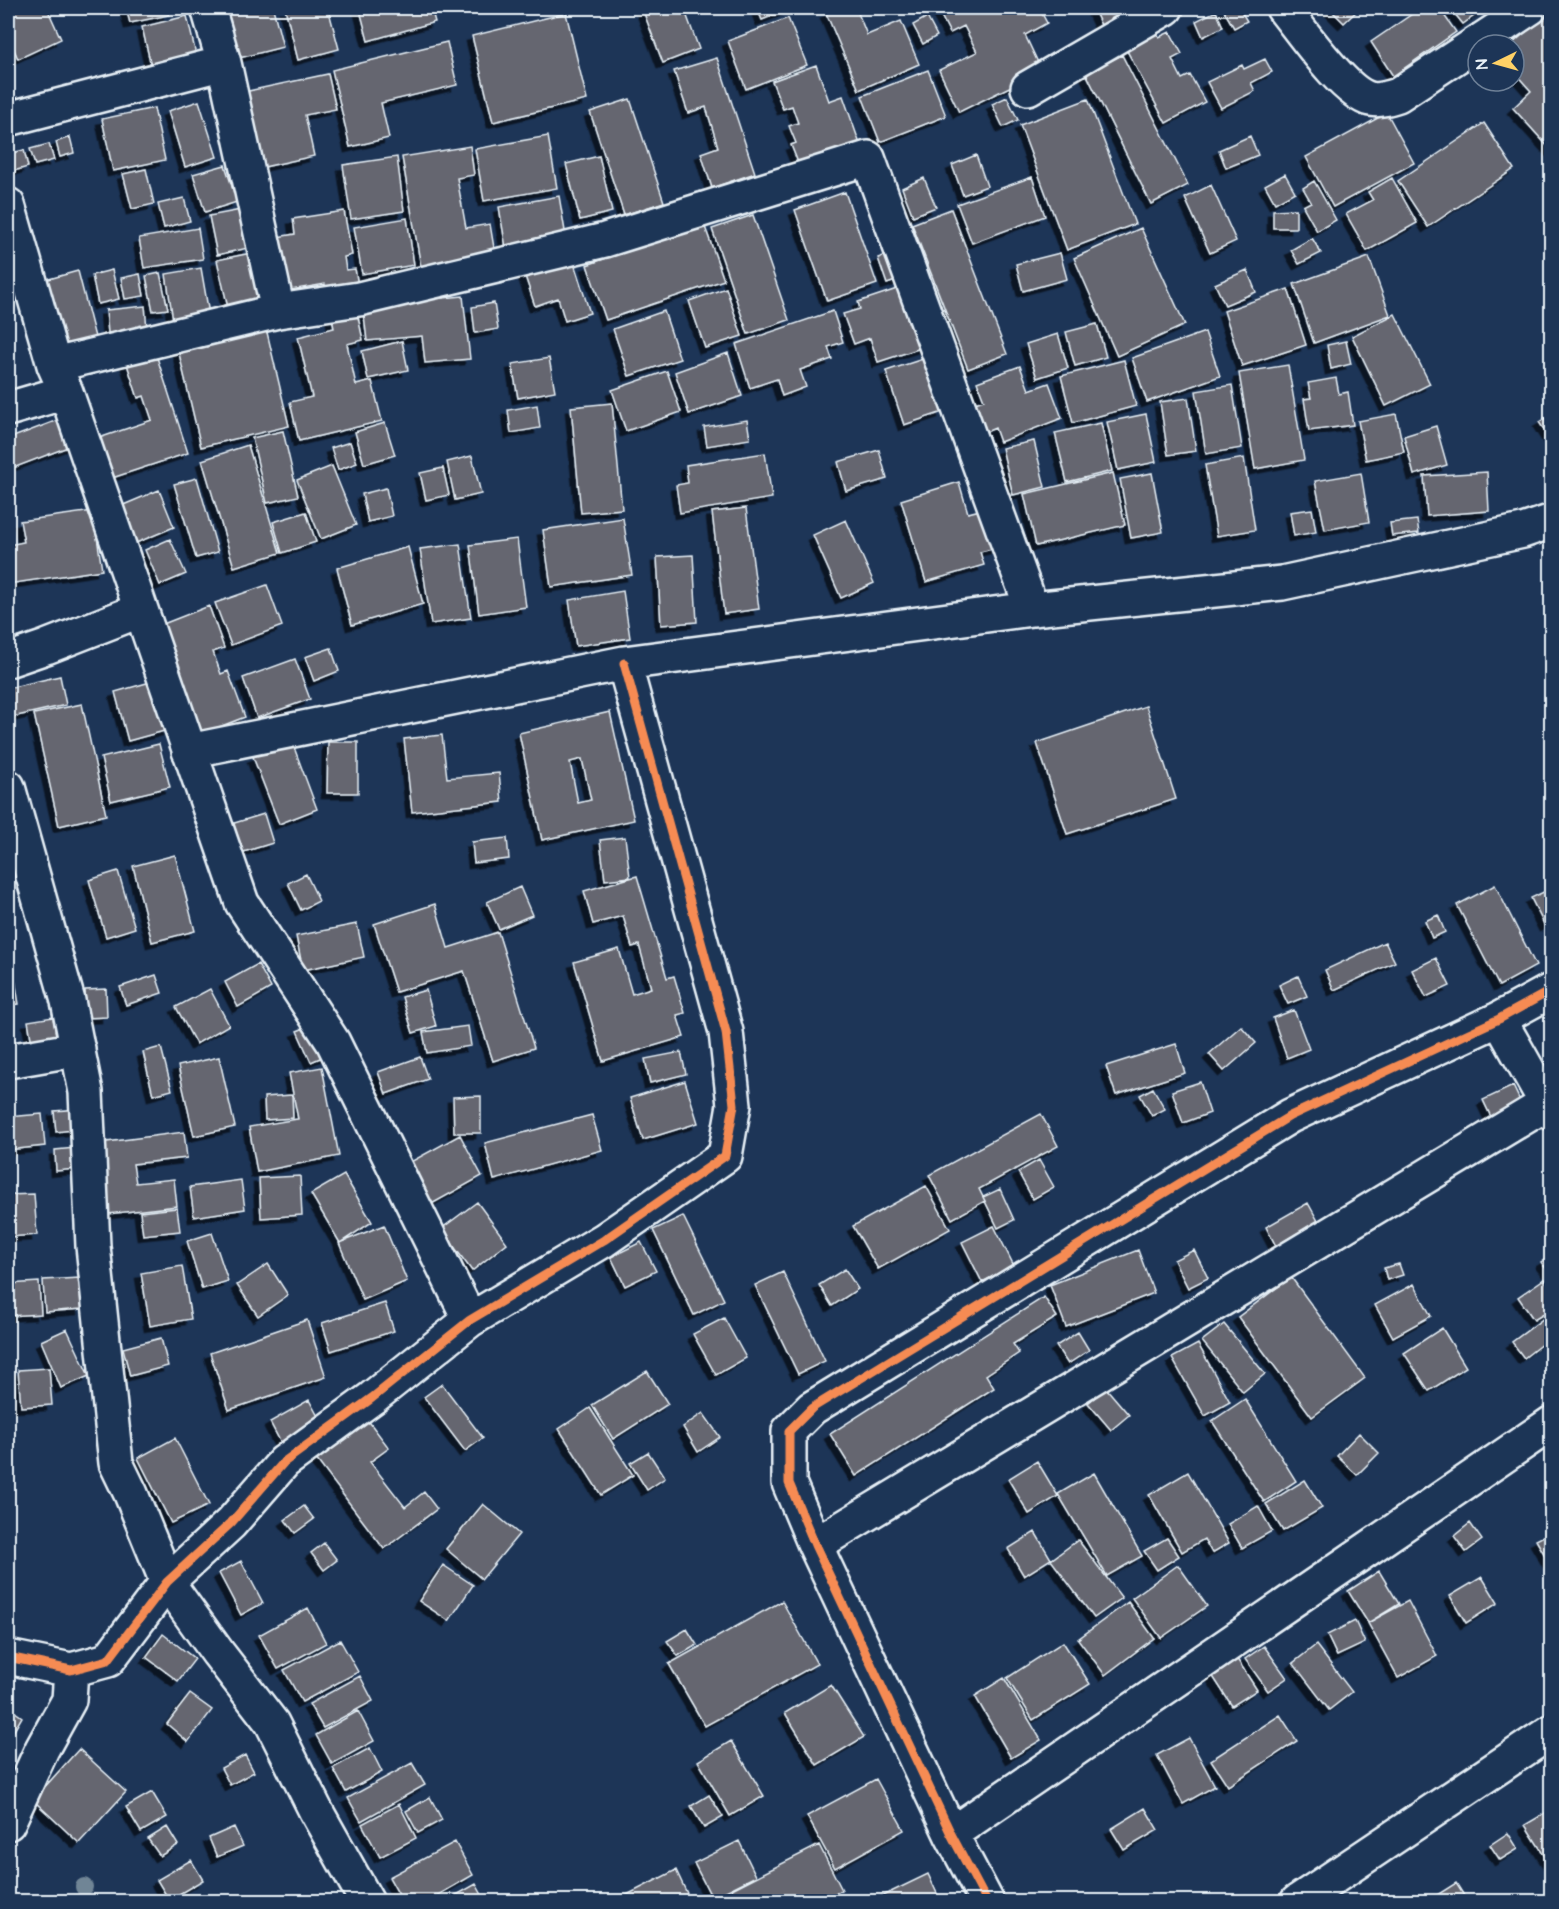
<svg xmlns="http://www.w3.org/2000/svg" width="1559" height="1909" viewBox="0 0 1559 1909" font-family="'Architects Daughter',sans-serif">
<defs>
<filter id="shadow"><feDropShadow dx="-5.5" dy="5.5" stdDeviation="0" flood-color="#0009"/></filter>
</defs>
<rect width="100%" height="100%" fill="#1d3557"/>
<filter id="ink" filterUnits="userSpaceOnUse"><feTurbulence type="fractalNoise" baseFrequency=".0167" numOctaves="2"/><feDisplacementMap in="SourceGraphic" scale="12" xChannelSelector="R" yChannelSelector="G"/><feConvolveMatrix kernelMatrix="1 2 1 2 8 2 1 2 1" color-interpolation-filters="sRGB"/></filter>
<g filter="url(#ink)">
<path fill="#65666f" stroke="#e8f1f8" stroke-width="1.5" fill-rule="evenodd" filter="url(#shadow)" d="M22,8H47L61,39L18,59L8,35V14Z
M126,8H167L169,15L130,23Z
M245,8H273L283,47L231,60L220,14Z
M285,8H328L339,49L298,60Z
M368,8H431L435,22L368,41L360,10Z
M642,8H684L699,49L663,63Z
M757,8H791L762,20Z
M838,8H856L867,35L901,21L919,64L859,90L826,13Z
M937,8H1039L1047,23L1025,35L1042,71L959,112L939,70L977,52L964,26L950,33Z
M1093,8H1138L1101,25Z
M1226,8H1239L1247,21L1234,28L1223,9Z
M1329,8H1360L1344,23Z
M1421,8H1439L1456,32L1393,76L1371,42Z
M1450,8H1485L1463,24Z
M1216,11L1223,27L1203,37L1196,21Z
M1548,12L1552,15V151L1513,108L1531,91L1514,72V45H1511Z
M566,13L587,100L493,122L472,36Z
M187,16L198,63L153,74L142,27Z
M927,17L937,36L923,44L913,25Z
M788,18L807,65L746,89L728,41Z
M1156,30L1159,37L1170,32L1182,54L1172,59L1182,79L1190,75L1205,102L1166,123L1125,47Z
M447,42L457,85L381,103L389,138L350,147L332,70Z
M1122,55L1188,185L1151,204L1086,73Z
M717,58L755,173L712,188L701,153L718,147L706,107L688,113L674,71Z
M1265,59L1272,72L1251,83L1255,91L1221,108L1207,82L1242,65L1244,69Z
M816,65L829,101L843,96L861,147L801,170L791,145L796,143L789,126L798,123L792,106L783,109L772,81Z
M928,70L946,116L880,142L862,96Z
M328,74L336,109L305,115L314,156L255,169L239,93Z
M1007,97L1018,120L1003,127L992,104Z
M630,99L664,202L624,215L590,112Z
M1088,99L1135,224L1067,250L1020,125Z
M199,101L217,157L185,167L168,111Z
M154,108L165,160L113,171L102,119Z
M1387,113L1414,163L1333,207L1306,157Z
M1484,123L1514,169L1428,227L1398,181Z
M548,136L557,188L484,201L475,149Z
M1250,136L1258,155L1226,168L1219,150Z
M70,137L74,153L60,157L56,142Z
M49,144L54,160L35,165L30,149Z
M470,146L474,175L457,178L466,228L490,224L495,254L421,267L402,157Z
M24,150L28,167L10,172L8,154Z
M976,155L987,186L963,195L952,165Z
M599,156L612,212L580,220L566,164Z
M397,157L404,211L351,219L343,165Z
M225,165L237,202L205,212L193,174Z
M146,169L154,204L132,209L123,174Z
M1285,174L1295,192L1275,203L1265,185Z
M1032,177L1045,216L972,243L957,204Z
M924,178L936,207L913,216L902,188Z
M1392,178L1417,223L1367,251L1346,214L1373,200L1368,192Z
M1314,181L1336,220L1317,231L1303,206L1311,202L1303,188Z
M1211,185L1236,241L1210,253L1185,198Z
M845,192L877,284L827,301L795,210Z
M559,196L566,237L506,248L499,207Z
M184,198L190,221L164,228L158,204Z
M951,209L1007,354L968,369L912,224Z
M1296,209V228H1273V210Z
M241,210L248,248L217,255L209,216Z
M344,211L352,255L344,257L346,270L355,269L359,290L327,296L325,284L279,292L270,238L295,234L293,219Z
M753,215L789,320L748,334L712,229Z
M407,218L414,265L362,274L354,227Z
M704,224L724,280L606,320L587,265Z
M198,228L203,259L144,268L139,238Z
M1141,228L1185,325L1117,356L1074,258Z
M1312,238L1321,253L1299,264L1291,250Z
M251,253L261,302L228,308L217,260Z
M892,253L901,279L887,284L878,258Z
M1060,253L1067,279L1023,291L1016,264Z
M571,254L590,313L565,321L558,298L535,306L523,270Z
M1369,257L1390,315L1314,343L1294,284Z
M201,268L209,314L173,320L166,274Z
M112,270L119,299L98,304L92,275Z
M1247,270L1256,292L1225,305L1215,284Z
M78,271L97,345L58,356L38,282Z
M160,273L168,309L153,311L146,276Z
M140,274L144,296L125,299L121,278Z
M903,287L924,347L878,362L870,338L854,344L843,314L860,309L858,302Z
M726,288L742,336L705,348L689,301Z
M1288,289L1306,345L1242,366L1224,311Z
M463,296L470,359L425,363L422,336L367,341L363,306Z
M494,303L498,329L475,333L472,307Z
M145,306L147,329L108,333L106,310Z
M356,308L363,340L347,344L356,385L372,381L382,421L299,441L290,402L312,397L298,337L334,328L331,314Z
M664,311L680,359L629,376L613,329Z
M833,311L843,342L828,347L832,359L800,370L806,387L782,396L777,379L750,388L736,344Z
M1395,314L1430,384L1386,406L1352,336Z
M1097,324L1106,357L1075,366L1066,332Z
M266,328L289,426L201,447L178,349Z
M1205,332L1220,376L1147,402L1132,358Z
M1058,334L1068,368L1037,378L1026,344Z
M402,341L408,370L368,379L362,351Z
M1346,341L1351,364L1331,369L1327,345Z
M153,345L188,453L103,481L90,441L152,420L144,396L138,398L124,355Z
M728,353L742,396L689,414L675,372Z
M549,358L555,391L518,398L512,364Z
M926,358L943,412L904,425L886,371Z
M1124,360L1136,406L1073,423L1061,376Z
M1288,365L1304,460L1255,469L1239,373Z
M1020,366L1029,390L1049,383L1062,418L1000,442L995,428L986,432L975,403L984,400L977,382Z
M667,371L681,412L626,431L612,390Z
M1336,378L1339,394L1348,392L1353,425L1309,431L1304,399L1311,398L1308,383Z
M1232,385L1242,448L1206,454L1196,391Z
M1188,398L1196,451L1168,455L1160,402Z
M612,403L622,509L581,513L571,407Z
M537,405L540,428L511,433L508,410Z
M1146,414L1156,462L1118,470L1107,422Z
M1396,414L1404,452L1366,460L1358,421Z
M1552,414V442L1539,422Z
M63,418L73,445L8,470V439Z
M747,420L750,439L707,446L704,427Z
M385,423L395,455L364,464L355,432Z
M1101,423L1112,471L1067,482L1055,433Z
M1436,426L1447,465L1414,475L1404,436Z
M283,431L298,496L267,503L252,438Z
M1034,441L1045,487L1013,495L1002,448Z
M350,442L357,463L338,470L331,448Z
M248,445L280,553L234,567L202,460Z
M879,450L887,479L846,491L838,462Z
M765,453L772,498L680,513L676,485L688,483L686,465Z
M472,456L481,494L455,500L447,462Z
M1244,458L1255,530L1217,536L1205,465Z
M332,466L356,525L321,539L297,480Z
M443,468L449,495L426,500L420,473Z
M1487,472L1489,511L1427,516L1424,476Z
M1113,473L1125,525L1036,546L1024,494Z
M1152,473L1163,532L1131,538L1120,479Z
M1361,473L1369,522L1325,530L1315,481Z
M197,478L218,552L196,558L174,484Z
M959,482L968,513L984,509L996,548L980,552L984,565L926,582L901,500Z
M386,488L392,516L368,522L362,494Z
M159,490L174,527L136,543L121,506Z
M746,508L759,609L724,614L712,512Z
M1312,509L1316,532L1294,536L1290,512Z
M93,511L102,570L8,584V545L24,542L20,521Z
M306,512L316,542L282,553L273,522Z
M623,518L632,575L551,587L543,530Z
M846,520L874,583L841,598L813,535Z
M1417,520L1419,533L1392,536L1390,523Z
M170,539L186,574L160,585L145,550Z
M517,539L526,607L479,614L470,545Z
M460,544L471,618L431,624L420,549Z
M408,547L423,604L352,625L337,568Z
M693,555L697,622L661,625L657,557Z
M267,585L282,626L231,645L215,603Z
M623,591L630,638L576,646L569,600Z
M209,606L224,648L213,652L221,674L228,671L245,717L198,735L158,626Z
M331,648L339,671L314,681L305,657Z
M295,659L310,699L257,718L243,678Z
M60,676L66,705L8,718V688Z
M154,681L168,730L128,741L115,692Z
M82,704L106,815L59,826L34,714Z
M1146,706L1176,799L1067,834L1037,743Z
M610,712L634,820L542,840L519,733ZM582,759L591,800L578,803L570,762Z
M442,735L447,778L499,773L502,802L412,812L404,739Z
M292,742L317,809L279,824L253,757Z
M328,742H358V793H327Z
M159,744L170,787L111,801L101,758Z
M264,814L273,843L240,853L231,824Z
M625,837L630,877L605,880L600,840Z
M507,838L509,859L474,863L472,842Z
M175,855L195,931L152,942L133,866Z
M118,871L135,928L106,937L89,880Z
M306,874L319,901L301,910L288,883Z
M637,876L667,978L674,976L685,1013L677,1015L684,1037L603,1061L574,962L619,949L632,994L651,988L639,945L632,947L623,916L593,924L584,891Z
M1495,885L1536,966L1499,986L1457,905Z
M520,887L532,915L499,929L487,902Z
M1552,888V922L1545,926L1531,898Z
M435,904L448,948L498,932L534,1048L493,1061L464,971L396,992L374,924Z
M1438,915L1445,932L1432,938L1425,921Z
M357,924L364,957L303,970L296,936Z
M1385,942L1395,962L1334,990L1325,970Z
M8,954H11L19,1004L8,1005Z
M1436,958L1450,986L1426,997L1412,970Z
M258,964L271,988L238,1007L225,982Z
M156,975L162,993L126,1005L120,987Z
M1298,976L1307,996L1288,1004L1279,985Z
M106,989L107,1017L86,1018L85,990Z
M210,989L229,1025L196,1044L176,1007Z
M426,990L436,1026L413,1033L402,997Z
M8,1010L14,1053L8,1054Z
M1294,1010L1309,1049L1287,1058L1273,1018Z
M53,1017L57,1040L32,1044L28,1021Z
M314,1024L327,1055L311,1062L297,1031Z
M468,1026L471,1046L427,1053L423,1032Z
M1241,1026L1256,1043L1224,1071L1209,1054Z
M1176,1044L1185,1073L1116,1095L1106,1066Z
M161,1047L172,1090L153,1095L143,1052Z
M681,1052L686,1074L650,1083L645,1059Z
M219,1057L235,1127L194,1136L178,1066Z
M420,1057L428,1079L386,1094L378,1072Z
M322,1067L339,1156L257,1172L249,1127L298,1119L289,1073Z
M685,1081L698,1123L643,1140L630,1098Z
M1200,1082L1210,1113L1183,1123L1172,1091Z
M1513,1086L1522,1105L1492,1119L1483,1100Z
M1153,1088L1165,1109L1152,1116L1140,1095Z
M292,1095L293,1118L265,1120L264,1097Z
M481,1096V1133H454L453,1097Z
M79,1109L81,1129L56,1132L54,1111Z
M42,1114L45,1146L8,1150V1117Z
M1041,1114L1058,1146L979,1189L985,1201L952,1219L929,1175Z
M592,1115L602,1150L494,1180L485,1143Z
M184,1132L187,1158L133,1164L136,1183L174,1179L177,1206L108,1214L99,1143Z
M460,1135L482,1176L428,1206L405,1165Z
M75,1148L76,1169L56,1171L55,1150Z
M1039,1160L1054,1187L1033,1199L1018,1172Z
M344,1175L372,1222L340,1243L311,1194Z
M300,1176L302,1215L261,1218L259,1178Z
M241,1180L245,1209L194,1217L190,1187Z
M926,1186L950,1229L878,1269L853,1226Z
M1000,1189L1014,1220L998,1228L983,1197Z
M34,1194L37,1235L8,1237V1195Z
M477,1202L507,1243L472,1271L441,1229Z
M1308,1203L1318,1221L1276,1246L1266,1227Z
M177,1208L180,1231L143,1235L140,1212Z
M683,1216L724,1300L694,1315L653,1230Z
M384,1225L407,1281L363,1300L339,1243Z
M994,1226L1014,1266L982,1282L962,1242Z
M212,1233L228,1281L202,1289L187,1241Z
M641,1242L656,1271L625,1286L611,1257Z
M1138,1250L1154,1293L1066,1327L1050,1285Z
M1194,1250L1208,1278L1188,1288L1174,1260Z
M1552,1255V1276L1541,1262Z
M268,1264L288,1295L258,1316L237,1285Z
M1399,1264L1403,1275L1387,1280L1384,1268Z
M182,1266L191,1319L150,1326L141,1273Z
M845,1269L858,1289L832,1306L819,1285Z
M783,1272L825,1361L798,1374L755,1285Z
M1291,1277L1365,1378L1312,1417L1238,1317Z
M80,1278L82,1309L45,1312L43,1280Z
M1544,1279L1552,1290V1309L1534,1320L1518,1297Z
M39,1282L41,1314L8,1316V1284Z
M1414,1284L1431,1316L1393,1337L1375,1305Z
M1044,1297L1057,1317L1013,1344L1019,1353L986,1375L994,1388L856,1476L830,1434Z
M385,1303L394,1331L331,1351L322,1323Z
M1552,1312V1336L1524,1358L1512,1342Z
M724,1318L746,1358L716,1375L693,1334Z
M307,1320L326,1377L229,1410L210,1353Z
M1224,1324L1265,1374L1243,1392L1202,1341Z
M1442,1328L1466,1367L1429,1391L1404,1353Z
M67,1329L89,1376L61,1388L41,1341Z
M1078,1332L1089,1350L1068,1364L1056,1346Z
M161,1338L168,1366L130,1376L123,1348Z
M1198,1344L1230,1402L1205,1416L1172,1358Z
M49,1368L52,1405L21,1407L18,1370Z
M647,1371L668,1404L613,1439L592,1405Z
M14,1374L15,1395H8V1375Z
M442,1384L483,1438L465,1451L424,1397Z
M1106,1388L1129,1415L1111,1430L1088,1403Z
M1245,1399L1296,1481L1264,1502L1212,1421Z
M309,1400L320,1420L281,1443L270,1422Z
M590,1408L633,1475L601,1495L559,1429Z
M703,1413L720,1437L698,1452L683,1427Z
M367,1419L389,1448L370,1462L405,1507L424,1492L437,1509L384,1549L316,1459Z
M1359,1433L1379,1453L1357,1475L1337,1456Z
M175,1438L209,1505L171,1523L138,1458Z
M648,1452L665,1478L647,1490L630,1463Z
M1037,1461L1058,1496L1029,1514L1008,1479Z
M1188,1472L1229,1543L1212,1553L1204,1539L1182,1552L1149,1495Z
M1094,1473L1142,1556L1107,1576L1058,1494Z
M1305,1480L1322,1508L1283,1531L1266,1504Z
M483,1504L519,1534L482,1579L446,1549Z
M304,1506L314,1519L295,1533L285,1520Z
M1258,1506L1272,1531L1242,1548L1228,1524Z
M1470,1523L1482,1540L1466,1552L1454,1536Z
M1035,1532L1051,1559L1024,1576L1008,1549Z
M1552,1532V1567L1536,1540Z
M1167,1538L1179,1556L1157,1570L1144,1551Z
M1078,1540L1122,1598L1094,1618L1051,1560Z
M324,1543L337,1560L324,1570L311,1553Z
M241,1561L263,1603L241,1615L219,1573Z
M443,1565L473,1585L449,1621L419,1601Z
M1178,1565L1207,1606L1161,1638L1132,1598Z
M1379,1571L1399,1604L1368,1623L1348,1591Z
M1482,1577L1498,1603L1466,1623L1450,1596Z
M782,1601L817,1664L705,1726L669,1664Z
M1408,1601L1437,1656L1398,1678L1368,1623Z
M1128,1602L1154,1638L1105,1675L1078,1639Z
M308,1608L326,1643L278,1669L259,1635Z
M1355,1621L1365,1643L1337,1656L1327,1635Z
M687,1629L697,1645L678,1656L667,1641Z
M163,1634L195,1659L178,1681L146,1657Z
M340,1640L358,1672L302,1702L284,1670Z
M1063,1642L1090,1684L1033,1720L1007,1678Z
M1316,1645L1352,1692L1329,1710L1293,1663Z
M1264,1646L1287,1678L1268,1691L1245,1659Z
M1237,1659L1257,1690L1232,1706L1212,1675Z
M360,1676L373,1701L323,1728L309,1704Z
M1004,1678L1041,1740L1011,1758L975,1696Z
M831,1685L864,1737L817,1765L785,1713Z
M190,1694L212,1710L188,1742L167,1724Z
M8,1707L22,1717L8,1741Z
M358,1711L374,1741L332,1764L316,1735Z
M1280,1715L1297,1741L1228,1786L1211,1760Z
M1189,1738L1215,1786L1183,1804L1157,1755Z
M731,1741L764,1796L730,1816L698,1761Z
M370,1748L382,1772L346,1792L333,1768Z
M79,1749L126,1792L79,1843L33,1800Z
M245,1755L254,1772L230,1785L221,1768Z
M412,1763L425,1785L361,1821L348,1798Z
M876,1779L904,1830L835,1868L807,1816Z
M152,1792L167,1817L141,1832L126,1807Z
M709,1795L723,1817L704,1828L691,1806Z
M430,1797L442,1820L418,1833L406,1811Z
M399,1804L416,1838L380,1857L362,1824Z
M1145,1808L1158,1830L1124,1850L1111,1829Z
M1552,1809V1867L1525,1825Z
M167,1827L178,1845L160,1856L148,1839Z
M234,1827L243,1846L217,1857L209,1838Z
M1508,1833L1518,1849L1500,1860L1490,1845Z
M739,1841L756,1876L712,1898L694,1863Z
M455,1842L473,1875L426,1902H403L389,1877Z
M819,1845L842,1890L819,1902H738L732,1889Z
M191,1860L203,1880L169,1900L157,1880Z
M676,1870L691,1902H613Z
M928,1874L941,1902H870Z
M1456,1883L1468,1902H1426Z
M476,1884L486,1902H444Z"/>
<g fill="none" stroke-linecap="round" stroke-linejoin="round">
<defs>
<path id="street" d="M208,8L224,63L278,311
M1283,8C1301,30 1344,93 1370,99C1379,101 1389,98 1398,95L1530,8
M1028,88L1166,8
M8,119L224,63
M8,205L54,365L66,392L242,903L333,1042L470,1320
M54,365L278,311L359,299L605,240L868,158L1032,609
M8,409L66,392
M8,660L46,647L141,610
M189,751L624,663L1032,609L1282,583L1523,531L1552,521
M8,787L68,1001L86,1092L93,1246L116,1463L131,1494L167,1582L218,1653L272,1723L316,1811L367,1902
M1499,1019L1552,1113
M8,1061L78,1049
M815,1545L1546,1104
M8,1657L71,1670L108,1660L167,1582L231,1523L284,1462L372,1398L470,1320L604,1240L725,1156L734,1105L726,1032L624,663
M8,1823L42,1749L69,1700L71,1670
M951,1834L1552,1423
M987,1902L951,1834L815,1545L789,1483V1431L812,1408L1290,1116L1499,1019L1552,990
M1297,1902L1552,1731"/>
</defs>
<use href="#street" stroke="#e8f1f8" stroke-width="38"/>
<use href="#street" stroke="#1d3557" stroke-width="33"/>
<defs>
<path id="cycleway" d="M8,1657L71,1670L108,1660L167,1582L231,1523L284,1462L372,1398L470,1320L604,1240L725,1156L734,1105L726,1032L624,663
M987,1902L951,1834L815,1545L789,1483V1431L812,1408L1290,1116L1499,1019L1552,990"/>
</defs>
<use href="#cycleway" stroke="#1d3557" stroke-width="13"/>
<use href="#cycleway" stroke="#f68b52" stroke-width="9"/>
</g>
<circle fill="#708596" cx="84" cy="1887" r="9"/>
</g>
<rect width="1559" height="1909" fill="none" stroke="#1d3557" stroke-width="30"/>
<rect x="15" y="15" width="1529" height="1879" fill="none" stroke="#e8f1f8" stroke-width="2" filter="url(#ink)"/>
<g transform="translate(1496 63) rotate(265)"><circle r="28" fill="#1d3557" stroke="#6e8097" stroke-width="1.5"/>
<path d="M0-4.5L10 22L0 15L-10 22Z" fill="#ffd166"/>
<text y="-9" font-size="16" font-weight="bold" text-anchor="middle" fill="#e8f1f8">N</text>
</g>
</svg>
